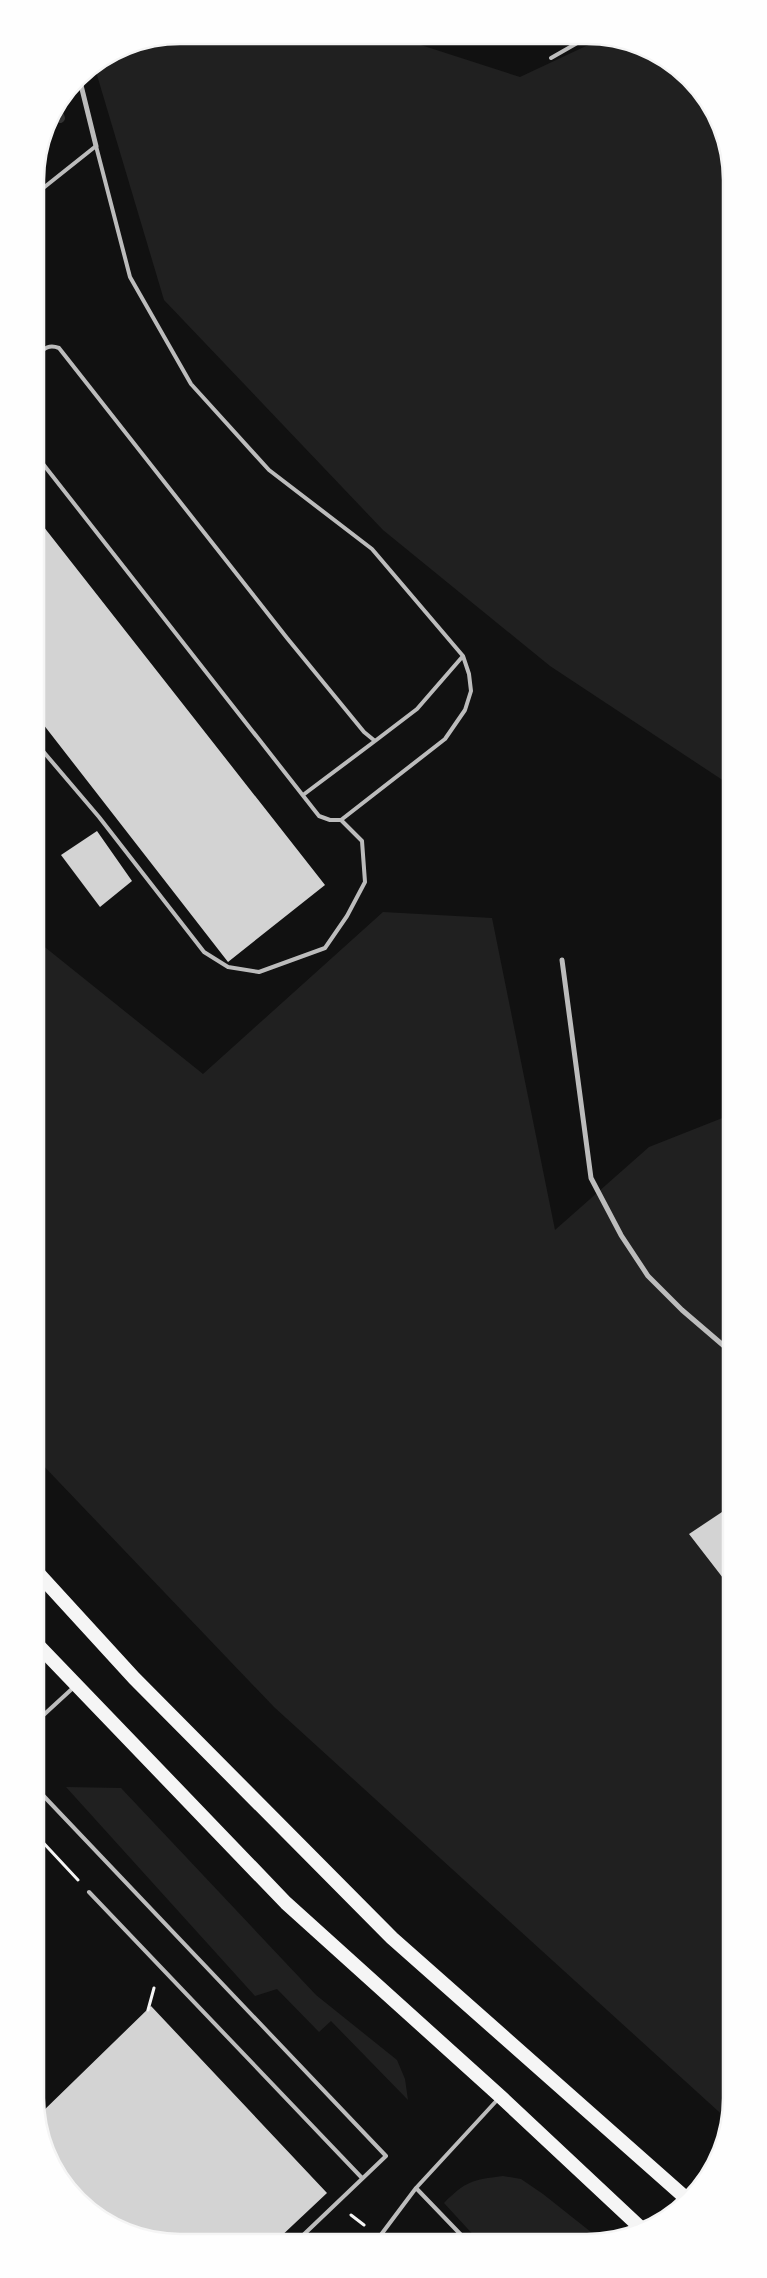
<svg xmlns="http://www.w3.org/2000/svg" width="767" height="2278" viewBox="0 0 767 2278" font-family="'Roboto Serif',serif">
<rect width="100%" height="100%" fill="#111"/>
<path fill="#202020" d="M180,35L393,36L520,77L603,38H616L690,78L729,152L730,807L724,781L550,666L383,530L164,300L94,65L125,46Z
M383,912L492,918L555,1230L649,1147L730,1115L732,2108L729,2121L274,1707L37,1459L36,940L203,1074Z
M66,1787L121,1788L316,1995L397,2060L405,2079L408,2100L331,2021L319,2032L277,1989L255,1996Z
M503,2176L521,2179L543,2194L601,2240H478L444,2203C466,2181 472,2180 503,2176Z"/>
<g fill="none" stroke-linecap="round" stroke-linejoin="round">
<path stroke="#333" stroke-width="10" d="M56,108L60,118"/>
</g>
<path fill="#d3d3d3" d="M36,517L325,885L228,962L36,715Z
M97,831L132,881L100,907L61,855Z
M731,1506V1573L723,1578L689,1534Z
M151,2006L327,2193L277,2240H152L77,2200L38,2126V2116Z"/>
<g fill="none" stroke-linecap="round" stroke-linejoin="round">
<path stroke="#f5f5f5" stroke-width="3" d="M37,1836L78,1880
M148,2010L154,1988
M351,2215L364,2225"/>
<path stroke="#bcbcbc" stroke-width="4" d="M551,58L586,38
M35,179C45,189 43,201 35,211
M36,356C44,349 48,344 59,348L287,638L364,732L375,741L417,709L463,656
M36,455L319,816L330,820H341L445,739L465,710L471,691L469,674L463,656L372,549L269,470L191,384L130,277L96,146L42,189
M36,743L99,817L204,952L228,967L259,972L325,948L347,916L365,882L362,841L341,820
M303,795L375,741
M37,1721L74,1687
M37,1789L386,2156L298,2240
M89,1892L362,2178
M416,2188L466,2240
M377,2240L416,2188L499,2098"/>
<path stroke="#bcbcbc" stroke-width="5" d="M79,77L96,146
M562,960L591,1178L621,1235L648,1276L682,1310L731,1352"/>
<path stroke="#f5f5f5" stroke-width="14" d="M37,1572L134,1678L392,1938L688,2200
M37,1644L286,1903L501,2097L643,2230"/>
</g>
<path d="M0 0H767V2278H0ZM180 44H587A136 136 0 0 1 723 180V2098A136 136 0 0 1 587 2234H180A136 136 0 0 1 44 2098V180A136 136 0 0 1 180 44Z" fill="#fefefe" fill-rule="evenodd"/>
<path fill="none" stroke="#f5f5f5" stroke-width="2.5" d="M180 44H587A136 136 0 0 1 723 180V2098A136 136 0 0 1 587 2234H180A136 136 0 0 1 44 2098V180A136 136 0 0 1 180 44Z"/>
</svg>
